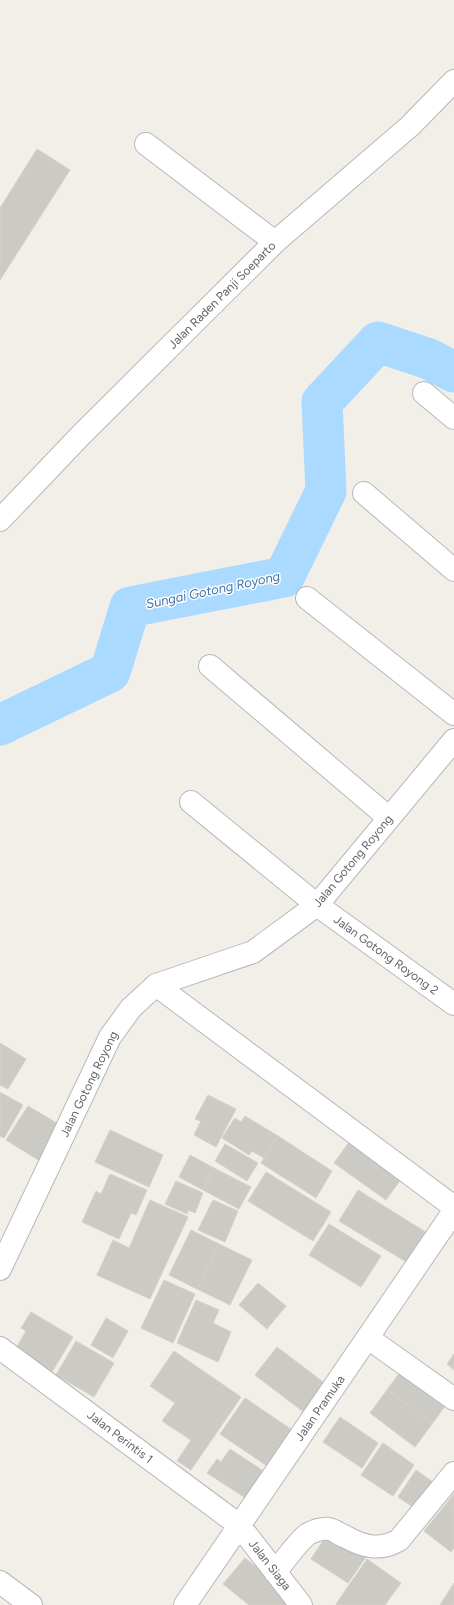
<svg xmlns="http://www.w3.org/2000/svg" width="454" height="1605" viewBox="0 0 454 1605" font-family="Figtree,sans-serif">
<rect width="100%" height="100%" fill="#f1efe8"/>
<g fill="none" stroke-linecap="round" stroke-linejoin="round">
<path stroke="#aadaff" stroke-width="41" d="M0,725L110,672L130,607L284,577L326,491L322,402L378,342L429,359L454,372"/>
</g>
<path fill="#cccac5" stroke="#d6d1c6" d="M37,149L70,170L0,280V208Z
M0,1043L26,1059L8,1089L0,1085Z
M0,1092L23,1105L4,1138L0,1136Z
M208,1095L236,1109L216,1147L194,1135L201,1121L195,1119Z
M28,1106L65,1128L43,1163L6,1140Z
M245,1116L278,1136L264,1158L252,1151L249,1155L222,1138L235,1118L241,1122Z
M110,1130L163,1155L149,1187L95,1162Z
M278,1136L332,1171L316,1198L261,1163Z
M352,1138L404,1175L386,1200L334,1163Z
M225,1144L258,1163L247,1181L215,1161Z
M190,1155L214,1168L203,1190L179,1177Z
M214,1168L251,1187L239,1209L203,1190Z
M266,1172L331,1212L313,1241L248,1201Z
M110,1174L147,1190L136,1215L131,1213L119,1239L82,1222L96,1191L101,1194Z
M176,1181L203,1193L195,1213L188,1210L187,1214L165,1204Z
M358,1190L432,1236L413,1266L339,1221Z
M150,1200L188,1217L150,1299L97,1275L113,1240L129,1248Z
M213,1200L238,1211L225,1242L198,1230Z
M329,1224L381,1256L361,1287L309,1255Z
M191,1230L219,1244L197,1289L169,1275Z
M219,1244L252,1260L230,1305L197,1289Z
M164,1280L195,1294L173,1343L141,1328Z
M258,1283L286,1306L267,1329L239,1305Z
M196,1300L219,1310L213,1323L231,1332L218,1362L177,1343Z
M31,1312L73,1337L52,1372L15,1350L26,1331L21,1328Z
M106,1318L128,1331L113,1358L91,1345Z
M76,1341L114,1363L94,1397L56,1375Z
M277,1347L327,1385L305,1413L255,1375Z
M174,1351L241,1397L191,1470L177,1461L191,1440L162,1421L175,1403L150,1386Z
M454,1354V1370L447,1364Z
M403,1368L448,1402L432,1424L387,1390Z
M387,1390L432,1424L415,1447L370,1413Z
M245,1398L298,1434L270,1468L220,1434Z
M340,1417L378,1443L362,1468L323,1442Z
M383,1443L414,1465L393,1496L361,1475Z
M230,1449L265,1472L247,1499L207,1473L217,1459L221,1462Z
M416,1470L437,1485L419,1511L398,1497Z
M454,1494V1510L446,1504Z
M446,1504L454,1510V1548L451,1552L424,1531Z
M329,1532L366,1557L348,1583L311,1559Z
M245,1558L293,1596L285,1605H249L223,1584Z
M367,1559L401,1583L385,1605H337L336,1604Z
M454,1583V1605H440Z"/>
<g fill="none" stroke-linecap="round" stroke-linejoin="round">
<defs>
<path id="minor" d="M146,144L275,242
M424,393L454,418
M364,493L454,570
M0,520L81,435L275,242L410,126L454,81
M307,598L454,714
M210,666L389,818
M191,802L317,905L454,1004
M156,985L454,1207
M0,1269L110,1037L131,1008L156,985L253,952L317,905L454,740
M368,1338L454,1399
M0,1348L239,1525L301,1605
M275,1572C283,1563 299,1540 308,1534C314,1531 322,1528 329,1529C335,1530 340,1535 346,1537C364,1547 380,1551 399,1540L454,1473
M0,1582L31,1605
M185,1605L454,1211"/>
</defs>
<use href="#minor" stroke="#b5b8bc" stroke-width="24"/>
<use href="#minor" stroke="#fff" stroke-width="22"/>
</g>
<g text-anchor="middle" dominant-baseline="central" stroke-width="3" stroke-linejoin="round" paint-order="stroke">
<g font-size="12" fill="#5f6368" stroke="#fff">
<text transform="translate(222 295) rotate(-45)">Jalan Raden Panji Soeparto</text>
<text transform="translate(353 861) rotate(-50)">Jalan Gotong Royong</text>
<text transform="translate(386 955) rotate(36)">Jalan Gotong Royong 2</text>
<text transform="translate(89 1084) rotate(-64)">Jalan Gotong Royong</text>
<text transform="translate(320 1408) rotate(-55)">Jalan Pramuka</text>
<text transform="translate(120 1437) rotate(37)">Jalan Perintis 1</text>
<text transform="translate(270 1565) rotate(52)">Jalan Siaga</text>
</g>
<g font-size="13" font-style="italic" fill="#4174aa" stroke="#fff">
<text transform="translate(213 590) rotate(-12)">Sungai Gotong Royong</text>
</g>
</g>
</svg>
